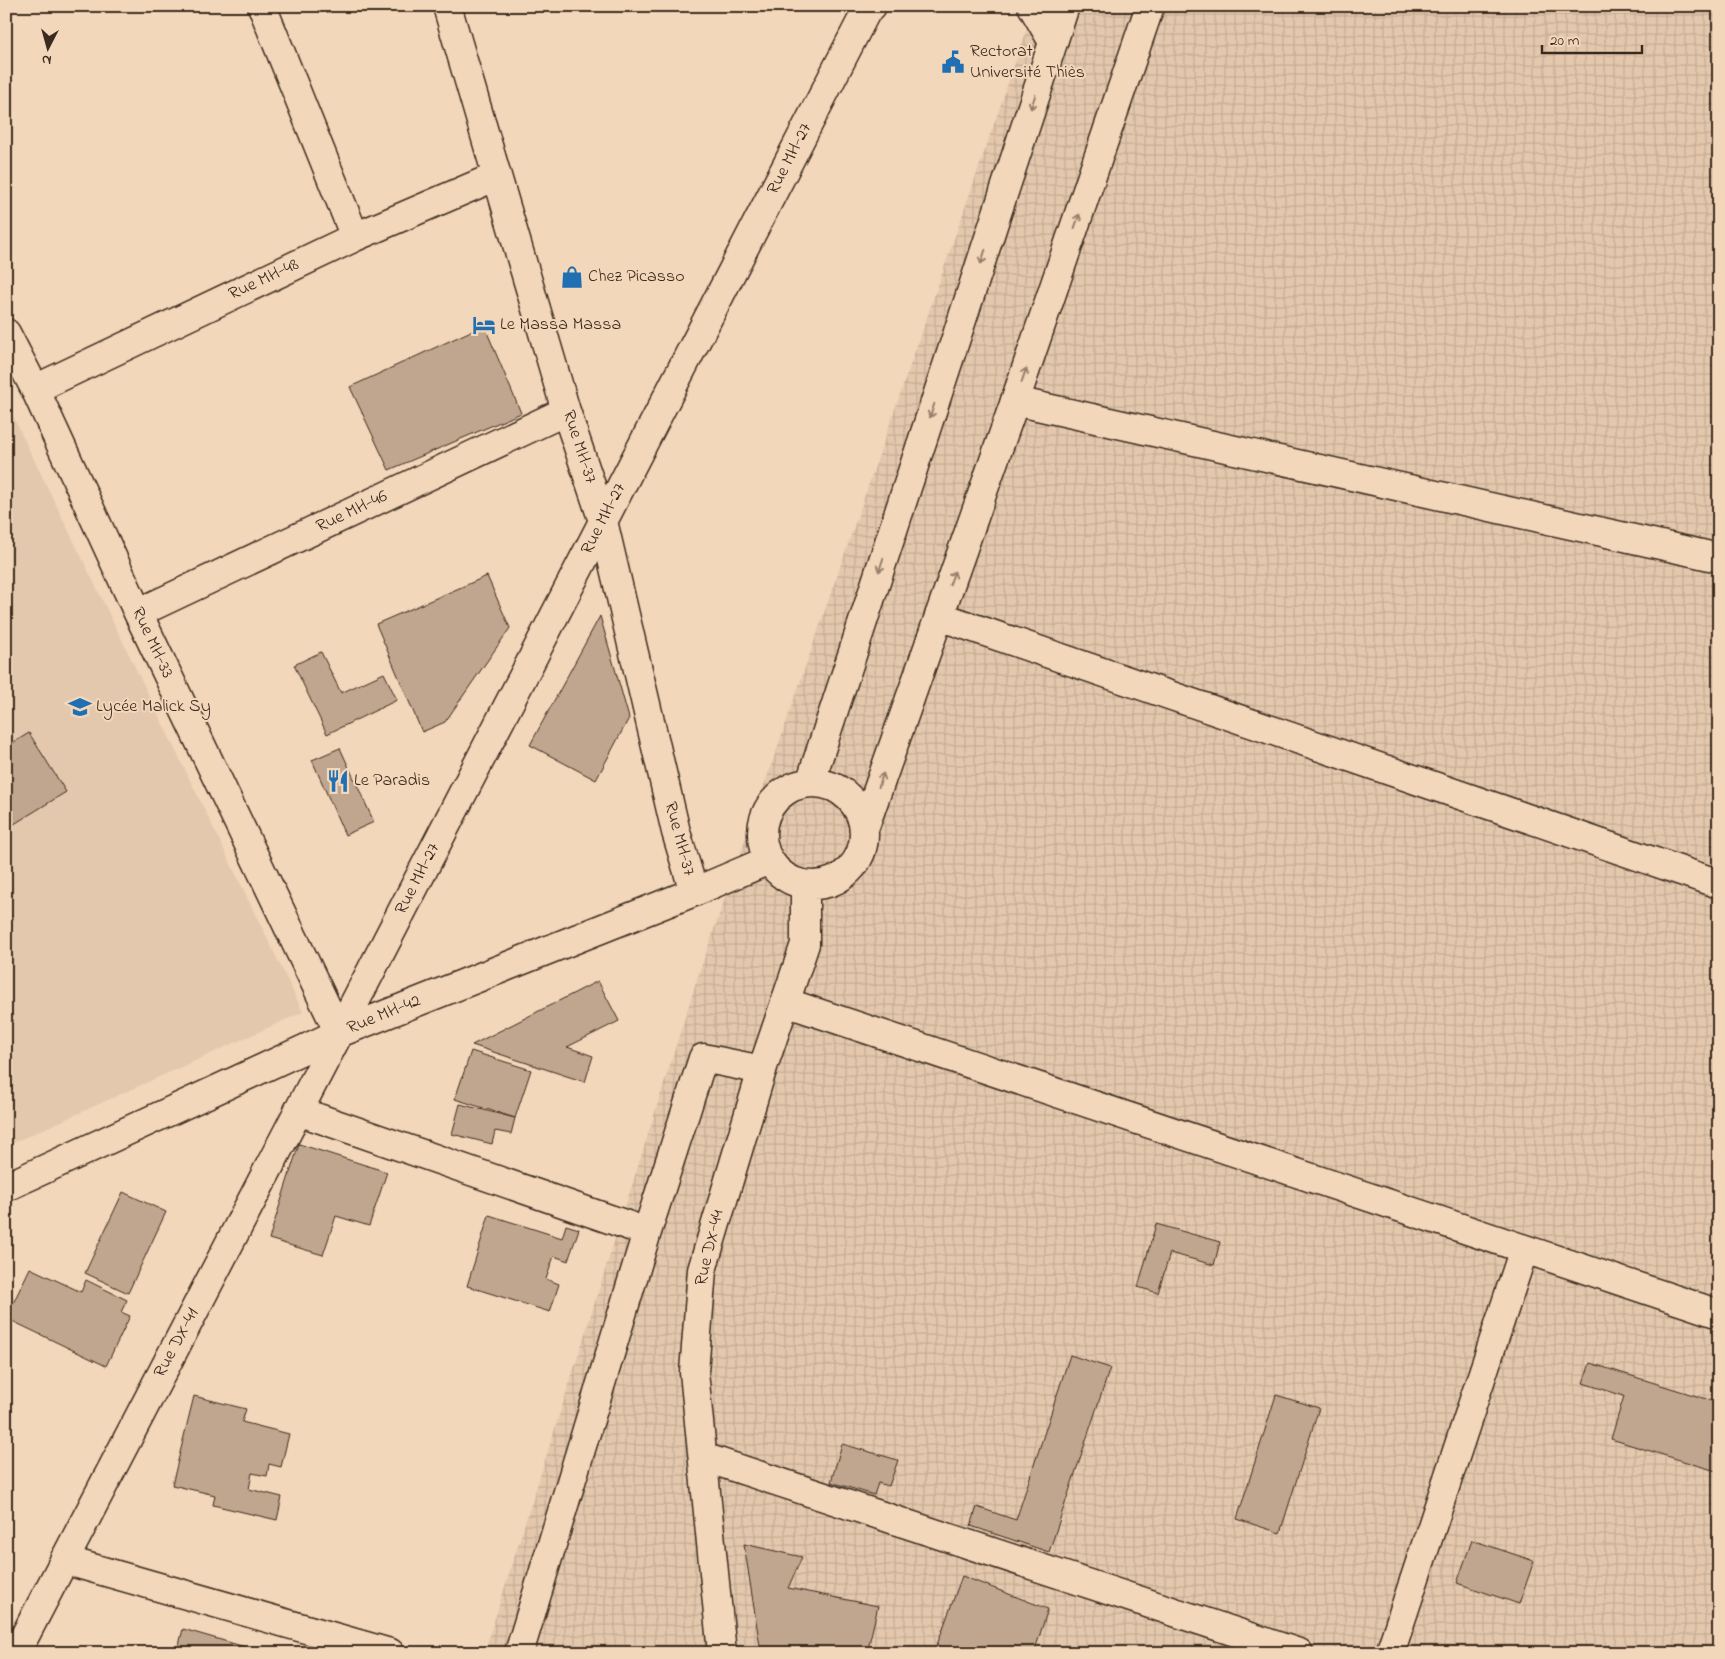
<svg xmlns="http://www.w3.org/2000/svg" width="1725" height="1659" viewBox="0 0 1725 1659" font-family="'Indie Flower',sans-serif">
<defs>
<pattern id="industrial-grid" width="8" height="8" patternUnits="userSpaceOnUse" patternTransform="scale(1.25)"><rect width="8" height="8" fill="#e4c8ad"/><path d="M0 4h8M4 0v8" fill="none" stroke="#c4ac94"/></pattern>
</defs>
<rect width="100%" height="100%" fill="#f3d7ba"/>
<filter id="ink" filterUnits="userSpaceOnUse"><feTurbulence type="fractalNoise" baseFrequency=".02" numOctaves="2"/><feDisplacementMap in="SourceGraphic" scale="10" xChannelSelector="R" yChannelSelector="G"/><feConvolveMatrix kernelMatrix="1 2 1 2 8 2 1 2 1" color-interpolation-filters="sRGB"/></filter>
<g filter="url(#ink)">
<path fill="#e4c8ad" d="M6,402L303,1012L6,1146Z"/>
<path fill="url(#industrial-grid)" d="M1035,6H1719V1653H484L700,970Z"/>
<path fill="#c0a68f" stroke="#3b2a1e" d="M804,6H822L820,10L809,9Z
M484,325L521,413L389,470L350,387Z
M487,576L510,628L445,722L422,732L376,624Z
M600,616L629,718L596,780L530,745Z
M321,652L341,693L384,673L397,700L327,734L294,665Z
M29,733L66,792L6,829V747Z
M340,748L374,822L345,835L312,760Z
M598,981L619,1021L567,1047L593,1056L585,1082L472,1045Z
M471,1051L531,1070L515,1118L455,1099Z
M460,1104L515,1118L511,1134L495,1131L492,1144L452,1134Z
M299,1144L387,1172L369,1226L336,1216L323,1255L269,1239Z
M123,1192L166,1212L128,1293L85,1273Z
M489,1215L562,1238L566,1225L579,1229L568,1261L554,1256L546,1279L559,1284L550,1312L467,1286Z
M1156,1224L1220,1242L1214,1265L1170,1253L1158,1293L1138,1287Z
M30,1268L81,1292L86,1280L127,1300L121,1312L130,1316L106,1366L6,1318Z
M1070,1355L1110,1368L1049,1552L971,1526L977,1507L1016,1520Z
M1590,1363L1719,1403V1472L1611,1439L1624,1396L1583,1383Z
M1276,1395L1319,1408L1280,1533L1237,1519Z
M194,1396L246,1409L242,1422L289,1434L281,1467L269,1464L267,1476L252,1473L249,1489L282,1497L277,1520L213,1505L215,1495L172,1485Z
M842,1444L898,1460L889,1486L878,1483L874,1495L831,1482Z
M1472,1540L1534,1561L1519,1604L1457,1583Z
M744,1544L802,1557L788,1588L878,1606L867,1653H761Z
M962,1576L1048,1609L1034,1653H934Z
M183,1629L266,1653H177Z"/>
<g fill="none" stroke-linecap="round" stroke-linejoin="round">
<defs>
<path id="street" d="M262,6L355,237
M447,6L566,411L603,521L676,832L694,892
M1032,6L1053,42
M6,333L35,389L138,613L339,1033
M35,389L355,237L497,176
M1015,401L1719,558
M138,613L566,411
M939,616L1719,884
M785,1002L1719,1314
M298,1111L647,1232
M6,1187L339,1033L694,892L769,860
M703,1457L1299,1653
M64,1560L390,1653
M16,1653L339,1033L866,12L872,6
M519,1653L647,1232L703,1058L762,1070
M1390,1653L1524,1249"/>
<path id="secondary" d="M810,783L1065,6
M762 834a51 51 0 1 1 102 0a51 51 0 1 1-102 0Z
M865,826L1015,401L1150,6
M722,1653L694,1372L702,1270L762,1070L805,944V885"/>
</defs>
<use href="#street" stroke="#3b2a1e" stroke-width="31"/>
<use href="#secondary" stroke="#3b2a1e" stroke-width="31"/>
<use href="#street" stroke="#f3d7ba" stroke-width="28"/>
<use href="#secondary" stroke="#f3d7ba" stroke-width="28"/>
</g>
<defs><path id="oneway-shaft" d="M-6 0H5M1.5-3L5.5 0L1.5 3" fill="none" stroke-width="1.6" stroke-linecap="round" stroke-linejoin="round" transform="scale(1.25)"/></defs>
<g stroke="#97806c">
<use href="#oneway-shaft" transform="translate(1033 102) rotate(108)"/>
<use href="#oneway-shaft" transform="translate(1077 221) rotate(-71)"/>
<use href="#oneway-shaft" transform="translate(983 257) rotate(108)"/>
<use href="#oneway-shaft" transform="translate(1024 375) rotate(-71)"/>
<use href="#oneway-shaft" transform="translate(932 411) rotate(108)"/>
<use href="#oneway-shaft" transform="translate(881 565) rotate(108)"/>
<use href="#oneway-shaft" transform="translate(952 578) rotate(-70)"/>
<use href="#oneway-shaft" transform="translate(881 780) rotate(-71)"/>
</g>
</g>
<defs>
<symbol id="civic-bare" viewBox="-9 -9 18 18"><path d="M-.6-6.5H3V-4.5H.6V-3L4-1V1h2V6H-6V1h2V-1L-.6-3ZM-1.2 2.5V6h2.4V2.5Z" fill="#1f6fb2" stroke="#f3d7ba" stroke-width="2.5" paint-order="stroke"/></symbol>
<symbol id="shop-bare" viewBox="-9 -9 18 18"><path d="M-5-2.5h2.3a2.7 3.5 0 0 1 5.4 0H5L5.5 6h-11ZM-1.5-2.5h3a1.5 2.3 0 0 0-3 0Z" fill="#1f6fb2" stroke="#f3d7ba" stroke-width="2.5" paint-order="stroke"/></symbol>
<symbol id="hotel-bare" viewBox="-9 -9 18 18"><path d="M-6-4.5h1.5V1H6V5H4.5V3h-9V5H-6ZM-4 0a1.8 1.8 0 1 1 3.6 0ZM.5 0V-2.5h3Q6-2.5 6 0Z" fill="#1f6fb2" stroke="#f3d7ba" stroke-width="2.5" paint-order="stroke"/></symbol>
<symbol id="school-bare" viewBox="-9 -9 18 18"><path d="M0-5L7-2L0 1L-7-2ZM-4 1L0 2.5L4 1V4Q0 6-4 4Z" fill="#1f6fb2" stroke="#f3d7ba" stroke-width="2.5" paint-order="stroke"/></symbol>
<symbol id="restaurant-bare" viewBox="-9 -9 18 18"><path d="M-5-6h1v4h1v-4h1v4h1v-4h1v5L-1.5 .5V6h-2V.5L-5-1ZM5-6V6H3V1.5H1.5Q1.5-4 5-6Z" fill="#1f6fb2" stroke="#f3d7ba" stroke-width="2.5" paint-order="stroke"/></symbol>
</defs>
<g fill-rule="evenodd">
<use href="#civic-bare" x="937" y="46" width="32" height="32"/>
<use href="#shop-bare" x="556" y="261" width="32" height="32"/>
<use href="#hotel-bare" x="468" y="309" width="32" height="32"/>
<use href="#school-bare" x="64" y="691" width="32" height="32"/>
<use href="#restaurant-bare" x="322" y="765" width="32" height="32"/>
</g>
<g text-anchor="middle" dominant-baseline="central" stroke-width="4" stroke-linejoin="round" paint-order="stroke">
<g font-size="18" fill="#3b2a1e" stroke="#f3d7ba" text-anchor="start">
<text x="970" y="52">Rectorat<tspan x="970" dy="21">Université Thiès</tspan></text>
<text x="588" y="277">Chez Picasso</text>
<text x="500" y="325">Le Massa Massa</text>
<text x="96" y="707">Lycée Malick Sy</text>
<text x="354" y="781">Le Paradis</text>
</g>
<g font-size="18" fill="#3b2a1e" stroke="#f3d7ba">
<text transform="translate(790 159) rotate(-63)">Rue MH-27</text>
<text transform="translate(264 280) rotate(-25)">Rue MH-48</text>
<text transform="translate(579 447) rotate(72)">Rue MH-37</text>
<text transform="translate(352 512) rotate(-25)">Rue MH-46</text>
<text transform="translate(604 519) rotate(-63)">Rue MH-27</text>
<text transform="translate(152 643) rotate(65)">Rue MH-33</text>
<text transform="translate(679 839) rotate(75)">Rue MH-37</text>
<text transform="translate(418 879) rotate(-63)">Rue MH-27</text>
<text transform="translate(384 1015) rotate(-22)">Rue MH-42</text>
<text transform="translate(710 1248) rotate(-77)">Rue DX-44</text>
<text transform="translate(177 1343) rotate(-62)">Rue DX-41</text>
</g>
</g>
<rect width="1725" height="1659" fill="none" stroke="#f3d7ba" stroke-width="25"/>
<rect x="12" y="12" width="1700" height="1634" fill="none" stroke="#3b2a1e" stroke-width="2" filter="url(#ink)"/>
<g transform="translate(48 48) rotate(186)" stroke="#f3d7ba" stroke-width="4" paint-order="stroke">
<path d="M0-4L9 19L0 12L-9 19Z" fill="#3b2a1e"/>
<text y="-8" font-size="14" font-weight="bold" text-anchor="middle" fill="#3b2a1e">N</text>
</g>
<path d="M1542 45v8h100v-8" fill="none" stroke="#3b2a1e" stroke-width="2.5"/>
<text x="1550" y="45" font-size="15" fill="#3b2a1e" stroke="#f3d7ba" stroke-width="4" paint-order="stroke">20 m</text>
</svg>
